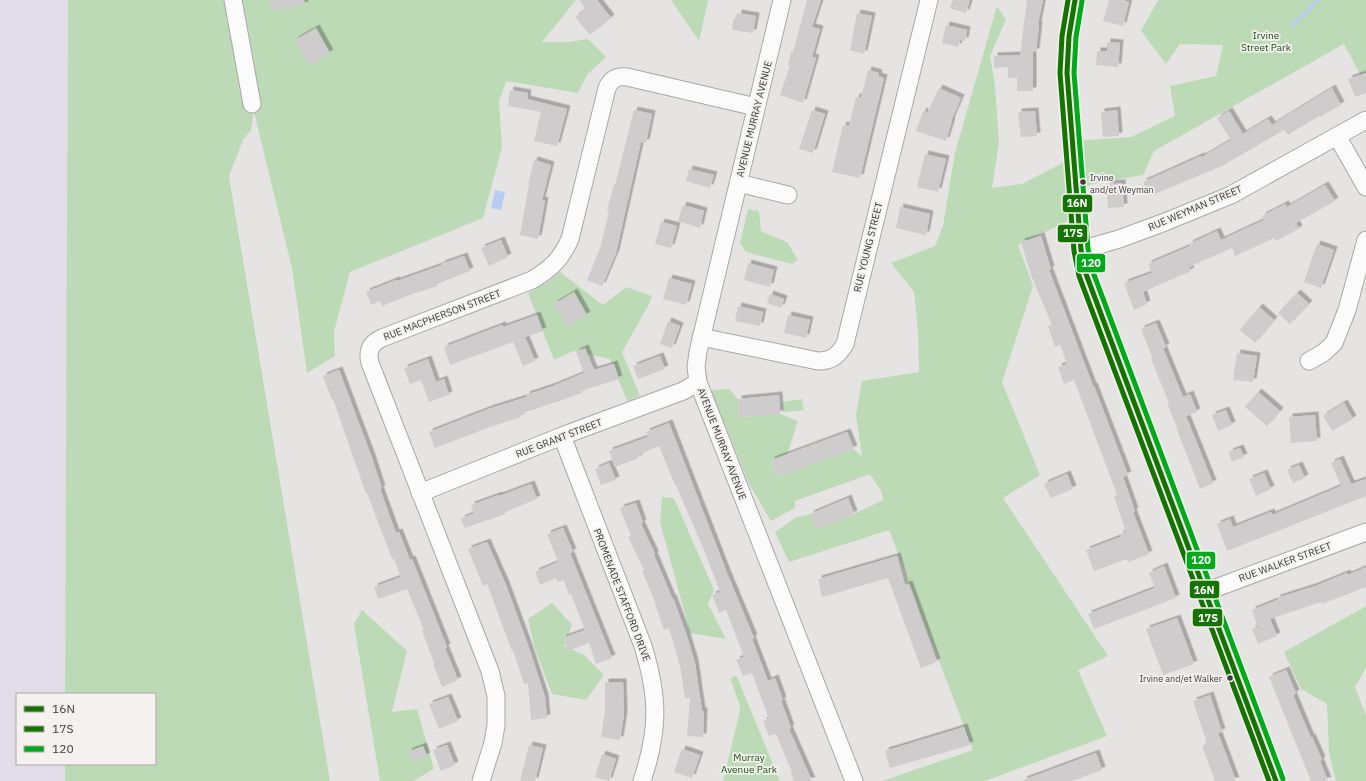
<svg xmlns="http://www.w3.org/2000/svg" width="1366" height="781" viewBox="0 0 1366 781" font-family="'IBM Plex Sans',sans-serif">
<defs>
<filter id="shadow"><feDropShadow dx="3.5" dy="-3.5" stdDeviation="0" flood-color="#0004"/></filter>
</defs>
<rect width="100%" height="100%" fill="#e6e4e3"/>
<path fill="#e2dde8" d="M0,0H68L65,694H17V764H65V781H0Z"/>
<path fill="#bddab7" d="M68,0H576L542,42H568L588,39L606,57L587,75L578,93L506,81L499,102L502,147L483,218L350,272L334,332L335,356L307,373L292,268L253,108V117L251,130L243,140L229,176L330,781H65V764H155V694H65Z
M671,0H708L699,41Z
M1158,0H1366V71L1361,76L1344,44L1154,151L1143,175L1092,184L1077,191L1079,216L1018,245L1033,286L1002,382L1040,475L1003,498L1108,656L1078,670L1107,736L985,781H882L973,750L889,530L789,562L775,532L795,518L810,514L817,529L854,514L883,500L881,491L870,474L795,501V508L771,521L748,482L711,390L729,389L738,399L739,417L780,414L798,421L787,455L771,461L777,477L854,449L862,457L856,415L862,381L919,372L918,331L914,292L891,263L935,246L943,226L955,153L997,6L1006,20L990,56L995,86L999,143L992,188L1022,184L1074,157L1073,141L1131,137L1175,116L1170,86L1216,76L1223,45L1180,44L1166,64L1141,31Z
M748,209L759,211L761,231L787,242L798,260L792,264L746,252L740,243Z
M560,272L603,305L626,287L652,296L649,304L622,352L640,396L627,401L610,359L573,351L554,360L528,293L546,283Z
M802,399L804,410L783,412L782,402Z
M662,497L674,498L714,590L708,604L726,639L690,633L660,522Z
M552,603L572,625L564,646L584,655L604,675L586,700L552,694L535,649L528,619Z
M1366,606V668L1355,687L1366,715V781H1336L1329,753L1327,704L1301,689L1284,652Z
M362,610L407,651L392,712L417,709L434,769L413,781H380L354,624Z
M735,676L737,677L780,781H723L739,715L740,706L731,680L732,677Z"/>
<path fill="#b6ccf3" d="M495,190L505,192L501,210L491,208Z"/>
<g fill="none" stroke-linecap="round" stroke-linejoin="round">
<path stroke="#b6ccf3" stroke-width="3.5" d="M1292,26L1318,0"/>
</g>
<path fill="#cecccc" filter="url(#shadow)" d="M270,0H304L305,5L272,11Z
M579,0H597L611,18L590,35L575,17L586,9Z
M807,0H821L812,27L820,29L812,57L816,58L803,103L780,95L790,65H788L791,52H793Z
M953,0H970L966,13L950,8Z
M1027,0H1043L1038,24L1039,25L1036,52H1033V91H1017V78H1008V67L994,68V56L1020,55Z
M1109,0H1123L1129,2L1123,26L1103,21Z
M738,13L756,16L753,33L732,30L734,17L738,18Z
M857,13L872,16L864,54L850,50Z
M946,25L967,30L965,41L960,40L958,47L942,43Z
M316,28L330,53L309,65L295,40Z
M1107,42L1120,43L1118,67L1096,65L1097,51H1107Z
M868,70L879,73L878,76L884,78L860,178L832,172L843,125L849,126L856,97L861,98Z
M1366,73V93L1355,97L1348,79Z
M939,88L961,98L951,121H952L946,141L916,131L923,111L927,113Z
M1332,88L1341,105L1320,117L1319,116L1288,135L1284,130L1222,166L1150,196L1143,182L1201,156L1202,157L1231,140L1217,118L1229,111L1243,134L1268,119L1272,125Z
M510,90L528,93L527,99L567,109L557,146L534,141L541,112L508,106Z
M634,110L652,114L646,143L641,142L616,253L602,286L587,280L600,248L609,212L607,211L614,184L615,185Z
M812,110L825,114L813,153L799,149Z
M1117,110L1119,136L1103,137L1101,112Z
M1035,111L1037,136L1021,137L1018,112Z
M925,154L946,159L938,192L917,187Z
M534,160L551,165L542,200L545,201L538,239L520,235L529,184H528Z
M689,169L714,175L710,188L686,181Z
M1122,183L1124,207L1108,208L1106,184Z
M1325,185L1335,201L1296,223L1299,229L1276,241L1274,238L1235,256L1232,248L1189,267L1191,271L1143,292L1147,304L1134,310L1124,283L1152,273L1148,264L1190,246L1189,244L1217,231L1221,240L1264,220L1262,216L1285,204L1287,207Z
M683,205L704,211L700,228L678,221Z
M900,207L930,214L926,235L896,228Z
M661,222L677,226L671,248L655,244Z
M1041,236L1051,269L1049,270L1093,386H1094L1128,475L1123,477L1135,511L1133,512L1149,554L1128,562L1127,559L1094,571L1086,550L1120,537V534L1126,532L1114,496L1117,495L1074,380L1064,384L1058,367L1067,364L1060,345L1055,347L1048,326L1052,325L1031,275L1021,242Z
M501,240L508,257L489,266L481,248Z
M1317,244L1334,250L1321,288L1304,282Z
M464,256L470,271L437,284L438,286L415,293L382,306L380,301L371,305L366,292L396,280L397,281L442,265L441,264Z
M748,263L774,270L770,287L744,280Z
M669,278L692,284L686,305L663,299Z
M574,292L587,315L567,327L554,304Z
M1297,293L1309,304L1290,324L1278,313Z
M770,294L784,299L781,308L767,303Z
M738,306L763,312L760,326L735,321Z
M1259,307L1274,320L1255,343L1240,330Z
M537,315L543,331L525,337L535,361L523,366L513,342L450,365L444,347L502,325L503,327Z
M788,315L810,320L806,338L784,333Z
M668,321L680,326L672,348L660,344Z
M1156,323L1166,347L1163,348L1183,397L1190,394L1197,412L1186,416L1213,483L1200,489L1177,430H1178L1167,403H1169L1151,359H1153L1141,329Z
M585,348L594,370L614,364L619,379L581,391L582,393L559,401L520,414L521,417L490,427L435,448L429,432L491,408L527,397L526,395L553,386L584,373L576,352Z
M1237,353L1257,356L1253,382L1233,380Z
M660,356L665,369L638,379L633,366Z
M428,359L436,382L444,379L449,395L429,402L421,380L410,384L404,368Z
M339,370L372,458L382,489H380L396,533L399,532L410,560L412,559L447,647L445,648L458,680L442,687L433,664L434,663L422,631L424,630L407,589L378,599L374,587L401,577L394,559H392L367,493L366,494L333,399L332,400L323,376Z
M1258,392L1280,411L1267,426L1245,407Z
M779,395L780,414L739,417L738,399Z
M1344,403L1353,419L1332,431L1323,416Z
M1226,410L1232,425L1218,431L1212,415Z
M1315,415L1317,441L1291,443L1289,417Z
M669,423L727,573L754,638L752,639L768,681L775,678L783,700L781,701L791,728L789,729L812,781H794L791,773L792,772L776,734L769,736L763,721L769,719L752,673L743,676L736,660L744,657L726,610L719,613L712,595L720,592L706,555L676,485H675L659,446L638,455L639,458L615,467L609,451L648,437L646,432Z
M847,432L854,449L777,477L771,460Z
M1240,448L1244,457L1232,462L1229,452Z
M1340,459L1351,484L1366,479V496L1227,551L1217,524L1230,519L1233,527L1271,512L1272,515L1341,486L1331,463Z
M609,463L616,480L601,485L595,469Z
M1299,465L1305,478L1293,483L1287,470Z
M1264,473L1271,489L1256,496L1249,479Z
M1067,474L1073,489L1051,498L1044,484Z
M531,484L537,499L505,512V514L465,528L461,519L474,513L471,505L499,495V496Z
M848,498L854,514L817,529L810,514Z
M636,503L643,523L641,524L655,554L654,555L672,598H673L686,633L695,663L702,711H704L703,737L687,736L690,698H685L680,666L669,628L664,630L655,604H656L642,571L644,570L628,537L631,536L620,508Z
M563,528L573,552L570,553L612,658L596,664L589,643L568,651L563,638L585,630L571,594L569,595L564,580L557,582L556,578L540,585L535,572L558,562L547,534Z
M487,542L506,585L528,645L545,697L547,718L531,720L528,683L524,684L513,650L512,651L487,584L483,586L468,549Z
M897,556L905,585L909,584L937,662L921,668L888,578L822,597L818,579Z
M1164,566L1176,598L1094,629L1088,614L1155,588L1149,573Z
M1366,567V587L1322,604L1321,602L1270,619L1277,636L1258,644L1252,629L1258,627L1252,610L1277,600V598L1315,586L1347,573L1348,575Z
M1177,618L1194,664L1163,675L1146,629Z
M1286,670L1296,693L1293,695L1311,738L1312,737L1322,760L1320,761L1328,781H1311L1269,677Z
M605,682H623L624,715L620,740L601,737L605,711Z
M1210,695L1222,732L1218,733L1236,781H1215L1202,746L1207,743L1193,701Z
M448,697L458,721L439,729L429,704Z
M964,727L970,745L890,768L885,751Z
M447,745L455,765L441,771L433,750Z
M529,745L543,748L535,781H520Z
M423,746L427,756L412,762L408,752Z
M682,749L700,755L692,778L674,772Z
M1096,753L1102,770L1072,781H1023V780Z
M602,754L616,759L609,781L595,777Z"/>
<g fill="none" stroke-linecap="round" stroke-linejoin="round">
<defs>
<path id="minor" d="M233,0L252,104
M782,0L698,352L696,367L698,382L854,781
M1075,0C1070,25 1067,48 1067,73L1081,250L1086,274L1276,781
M1337,136L1366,187
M738,183L788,195
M1081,250L1119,239L1165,222L1231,195L1366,120
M701,337L818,361C831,361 838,356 845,344L929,0
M1309,361L1323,353L1334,343L1347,310L1366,240
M562,436L643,646C659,698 659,730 642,781
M420,493L562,436L683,391L698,382
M1205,592L1366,532
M481,781L493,743L496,725V696L490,671L370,363C367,351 371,343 382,338L532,280C552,268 561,259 570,239L607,88C611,79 617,76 627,77L756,107"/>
</defs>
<use href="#minor" stroke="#a9a8a7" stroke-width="19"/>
<use href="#minor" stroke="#fbfbfb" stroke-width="17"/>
<defs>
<path id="bus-1" d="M1075,0L1069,36L1067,73L1081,250L1086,274L1276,781"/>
<path id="bus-2" d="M1068,0L1062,36L1060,73L1074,251L1079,276L1269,781"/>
<path id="bus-3" d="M1082,1L1076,37L1074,73L1088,249L1093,272L1283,779"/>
</defs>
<use href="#bus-1" stroke="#f4f1ef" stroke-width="8"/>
<use href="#bus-2" stroke="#f4f1ef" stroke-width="8"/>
<use href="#bus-3" stroke="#f4f1ef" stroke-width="8"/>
<use href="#bus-1" stroke="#157400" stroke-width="5"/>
<use href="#bus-2" stroke="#157400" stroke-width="5"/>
<use href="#bus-3" stroke="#00aa1a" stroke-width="5"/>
</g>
<g fill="#3c3b3a" stroke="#f4f1ef" stroke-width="1.5">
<circle cx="1083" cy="182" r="3.5"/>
<circle cx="1230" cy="678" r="3.5"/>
</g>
<g text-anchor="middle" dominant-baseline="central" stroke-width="3.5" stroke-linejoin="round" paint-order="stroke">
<g font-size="9" fill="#3c3b3a" stroke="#f4f1ef" text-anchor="start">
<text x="1090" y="177">Irvine<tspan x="1090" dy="12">and/et Weyman</tspan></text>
<text x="1222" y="678" text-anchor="end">Irvine and/et Walker</text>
</g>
<g font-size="10" fill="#164f0e" stroke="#f4f1ef">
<text x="1266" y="35">Irvine<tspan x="1266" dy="12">Street Park</tspan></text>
<text x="749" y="757">Murray<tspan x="749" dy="12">Avenue Park</tspan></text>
</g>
<g font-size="10" fill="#3c3b3a" stroke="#f4f1ef">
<text transform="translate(754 119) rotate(-76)">AVENUE MURRAY AVENUE</text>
<text transform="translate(1195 208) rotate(-23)">RUE WEYMAN STREET</text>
<text transform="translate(868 247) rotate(-76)">RUE YOUNG STREET</text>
<text transform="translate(442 315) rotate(-21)">RUE MACPHERSON STREET</text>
<text transform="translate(559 438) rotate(-21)">RUE GRANT STREET</text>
<text transform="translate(722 444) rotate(69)">AVENUE MURRAY AVENUE</text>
<text transform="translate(1285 562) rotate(-20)">RUE WALKER STREET</text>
<text transform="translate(622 595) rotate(69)">PROMENADE STAFFORD DRIVE</text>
</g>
</g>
<g stroke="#f4f1ef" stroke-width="1.5">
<rect x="1062" y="194" width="31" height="19" rx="4" fill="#157400"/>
<rect x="1057" y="224" width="31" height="19" rx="4" fill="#157400"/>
<rect x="1076" y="253" width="30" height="20" rx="4" fill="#00aa1a"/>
<rect x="1186" y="551" width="30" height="19" rx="4" fill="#00aa1a"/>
<rect x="1189" y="580" width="31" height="19" rx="4" fill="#157400"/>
<rect x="1192" y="608" width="31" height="19" rx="4" fill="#157400"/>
</g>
<g font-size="11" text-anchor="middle" font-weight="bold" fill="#fff">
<text x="1077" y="207">16N</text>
<text x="1073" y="237">17S</text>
<text x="1091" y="267">120</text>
<text x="1201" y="564">120</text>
<text x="1204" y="594">16N</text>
<text x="1208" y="622">17S</text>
</g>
<rect x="16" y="693" width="140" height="72" fill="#f4f1ef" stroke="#aaa8a7"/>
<rect x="24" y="706" width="20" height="6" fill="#157400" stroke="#aaa8a7"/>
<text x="52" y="713" font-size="12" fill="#3c3b3a">16N</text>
<rect x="24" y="726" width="20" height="6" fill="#157400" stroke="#aaa8a7"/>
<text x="52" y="733" font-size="12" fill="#3c3b3a">17S</text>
<rect x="24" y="746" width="20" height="6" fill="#00aa1a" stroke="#aaa8a7"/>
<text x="52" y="753" font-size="12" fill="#3c3b3a">120</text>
</svg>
